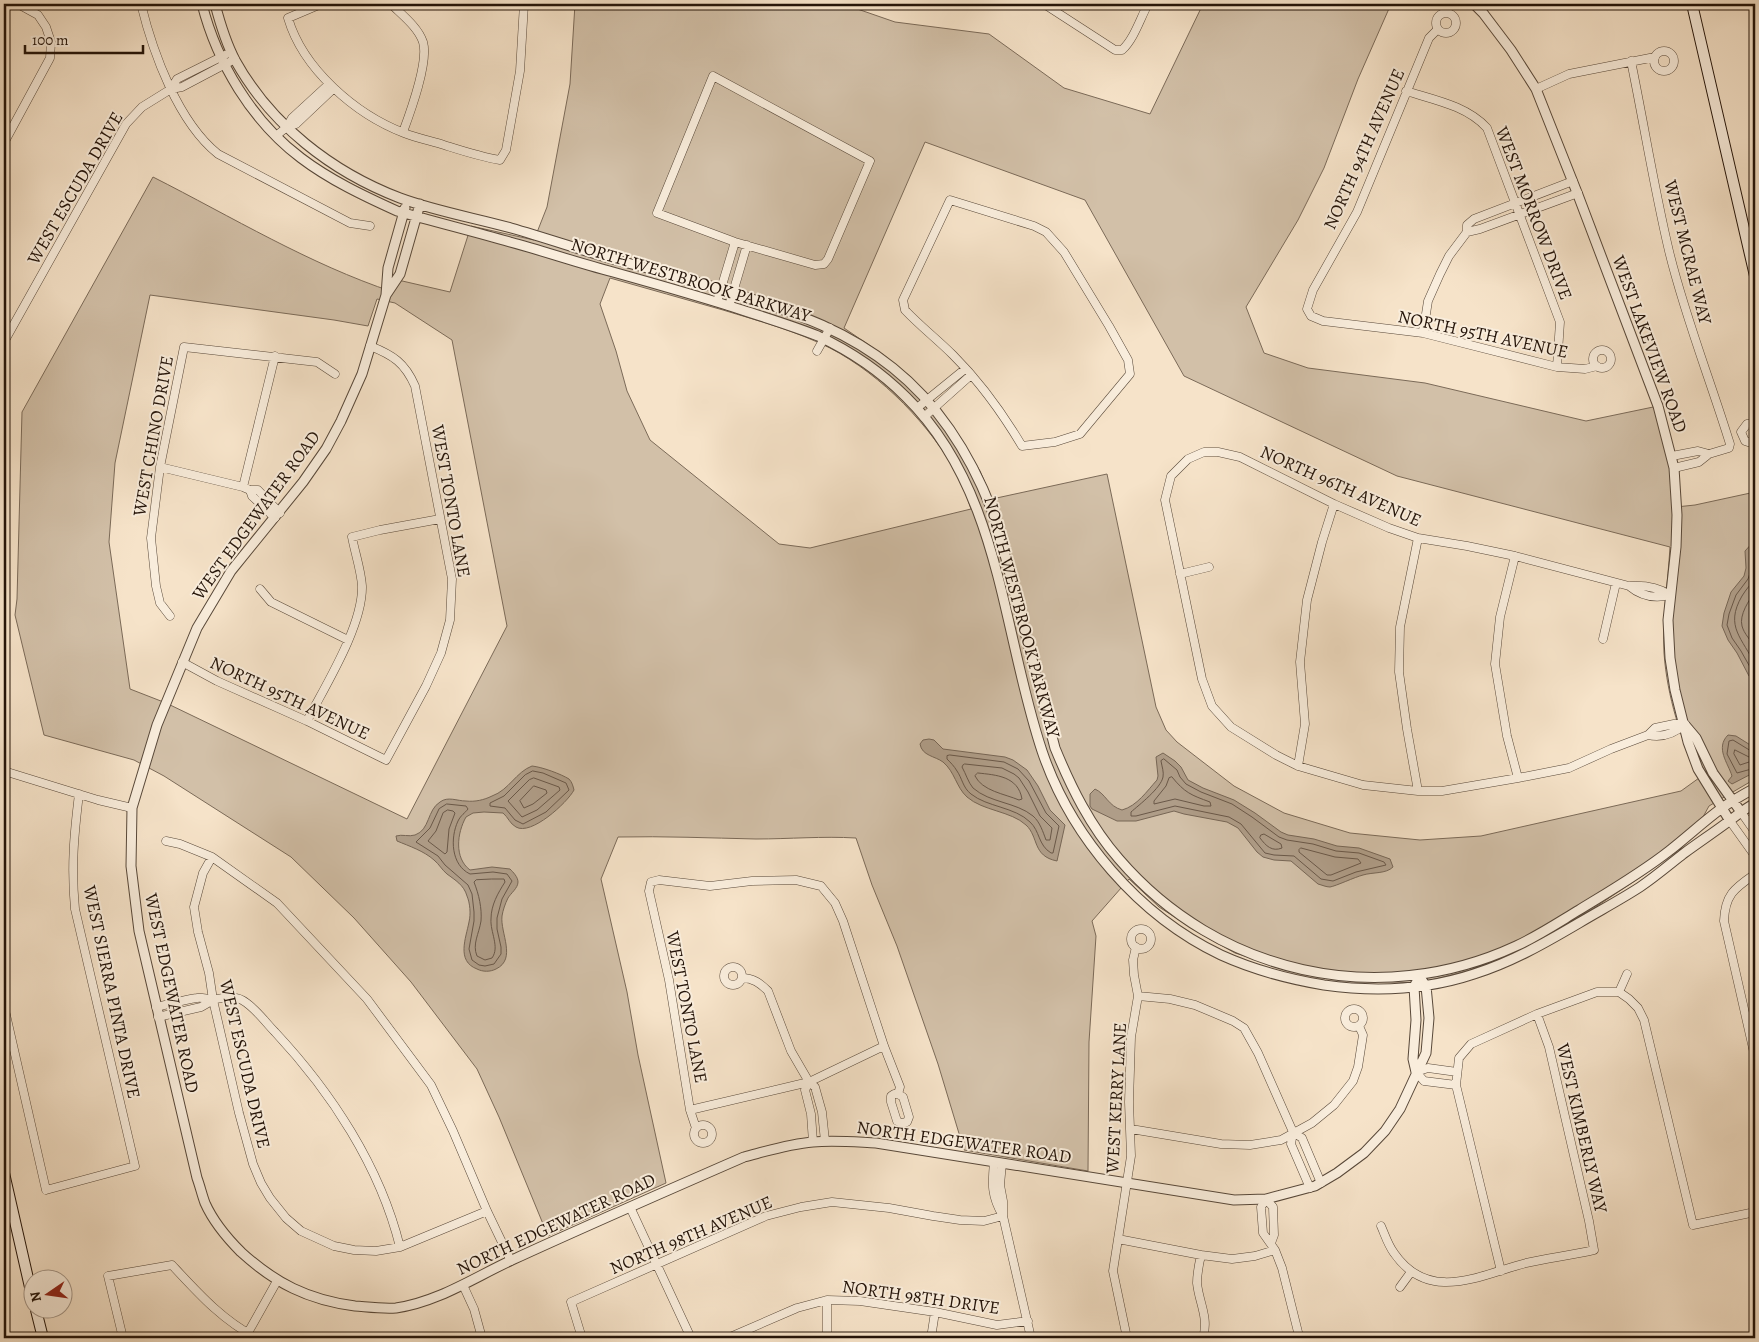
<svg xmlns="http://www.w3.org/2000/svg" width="1759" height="1342" viewBox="0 0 1759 1342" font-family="Alegreya,serif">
<rect width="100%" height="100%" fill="#f6e3c9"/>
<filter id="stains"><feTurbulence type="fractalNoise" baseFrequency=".004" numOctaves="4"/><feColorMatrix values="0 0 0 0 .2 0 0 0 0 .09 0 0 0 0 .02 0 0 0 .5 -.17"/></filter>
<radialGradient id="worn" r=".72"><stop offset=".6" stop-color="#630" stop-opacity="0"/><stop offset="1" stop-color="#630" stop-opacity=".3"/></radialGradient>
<path fill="#d2c0a8" stroke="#7b6a58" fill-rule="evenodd" d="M575,4H843L895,22L989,34L1064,88L1150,114L1203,4H1391L1358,79L1324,168L1298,220L1246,307L1264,353L1308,368L1425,383L1586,421L1658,406L1672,456L1676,507L1695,505L1755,492V779L1709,806L1692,837L1645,874L1585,914L1553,932L1498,959L1467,971L1419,983L1339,980L1296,972L1235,953L1201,934L1159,907L1129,879L1092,921L1096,936L1089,1042L1088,1171L964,1150L938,1064L897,946L872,885L856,838C823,836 789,839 756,839C710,838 664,836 618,837L601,879L627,992L638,1055L666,1183L548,1236L499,1117L477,1069L411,982L354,918L291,857L164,776L134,760L44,735L15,615L17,599L22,412L153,177C232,217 309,264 393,292L398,280L450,292L471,226L534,240L547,207L570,84ZM925,142L1085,200L1184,376L1397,476L1670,547C1668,582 1662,618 1664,653C1667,696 1681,740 1699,778L1681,791L1481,836L1420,840L1350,833L1284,813L1234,786L1177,742L1166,730L1156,707L1107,474L992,499L980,471L956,432L912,378L885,356L844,328ZM610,278C648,289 685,299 723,310C759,321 796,331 830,348C882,375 931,426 959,477C965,487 967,499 971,509L810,548L779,544L650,440L627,391L616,351L600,304ZM150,295L334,320L368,326L377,299L395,303L452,340L507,626L407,819L166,703L130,689L109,542L115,463Z"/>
<path fill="#af9d88" stroke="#765" d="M1755,540V683L1749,676L1737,653L1728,640L1722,626L1724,613L1731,592L1744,576L1746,568L1745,551Z
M1728,735L1736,736L1755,748V772L1732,784L1728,781L1732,776C1728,763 1715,748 1728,735Z
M929,739L934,740L943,749L1005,757L1013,760L1027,770L1038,786L1050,810L1065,825L1057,861C1032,856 1039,837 1026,825C1011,811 983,811 967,797C956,787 955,772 943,762C935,756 922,756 920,744L923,740Z
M1163,753L1175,761L1181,767L1188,780L1203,788L1234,800L1255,813L1281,832L1288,835L1314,839L1337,846L1359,848L1390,859L1393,867C1386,874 1373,872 1363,875C1355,877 1336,886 1330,887C1326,887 1322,885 1318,884L1291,861L1274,860L1263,857L1257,852L1238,828L1227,822L1184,814L1174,811L1136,821H1117L1092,809L1090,806V794L1095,789C1106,794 1108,806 1122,810C1137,806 1147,791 1157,780L1158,776L1156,757Z
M532,766C542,767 561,774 569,779C572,782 573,786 574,790C567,803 531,836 516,827C510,824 508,817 503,813L484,812L473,813L466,817C457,833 454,858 470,870L492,867L510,869C513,872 518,877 518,882C518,888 511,893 508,898C505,904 503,910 502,916C500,933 517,959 496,969C490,972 483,972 477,969C456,961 466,938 469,922C471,914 470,903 467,896C464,885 455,880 447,874C442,870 439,864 434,860C424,851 409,846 397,841L396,836C402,834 409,837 415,835C430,830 427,810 440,802C448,796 457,801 466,801C475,802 484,800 492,796C509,790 516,772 532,766Z"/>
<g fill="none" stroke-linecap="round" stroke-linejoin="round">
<path stroke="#6a5848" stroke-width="1" d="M1755,547L1750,553L1751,570L1748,579L1736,595L1729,614L1727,625L1732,638L1741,651L1755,676
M1755,576C1752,584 1746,589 1742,596C1724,627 1743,638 1755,665
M1755,592C1749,600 1739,615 1742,626C1744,634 1751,640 1755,648
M1735,750L1751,758L1752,761L1740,765L1734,754Z
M1755,752L1751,751L1733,740L1729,741L1727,754L1737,773L1755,768
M950,755L1004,762L1018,769L1029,781L1046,813L1059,826L1053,853H1051C1038,845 1040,831 1030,822C1015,807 987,807 971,794C963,788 962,778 957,771C954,766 951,763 947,759V756Z
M1164,759L1177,770L1180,777L1186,784L1201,792L1232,804L1252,817L1279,837L1287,840L1313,844L1336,851L1359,853L1384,862L1386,865L1356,872L1333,881L1321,879L1294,856L1274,855L1265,853L1241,824L1229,817L1175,806L1136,816H1131V812C1139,805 1161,788 1163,777C1164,772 1162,767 1161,761Z
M965,764L1002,768L1014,774L1019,778L1028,792L1040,816L1052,828L1050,840H1046C1043,832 1040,822 1033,816C1016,802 990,803 973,788C968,782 966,774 962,767L963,765Z
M533,771L543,773L566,783L569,790L546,812L523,824L515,820L505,808L490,806V803L504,796L525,775Z
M978,773C996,775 1018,776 1022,799L1019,800C1005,794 982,791 975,776Z
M1172,777C1185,793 1191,795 1210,802L1211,806H1204L1175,799L1154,804V801L1166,786L1169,778Z
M534,778L559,787L560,790L537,810L522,817L508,801L529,780Z
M534,786L546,790L547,793L533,804L524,808L520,801Z
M447,804L466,806L468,809C465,813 461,815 458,821C450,838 451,865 470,874L493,872L507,874L512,881L502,899L497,918V929L501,947V954L494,964L485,966L479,965L472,960L469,949L474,921V912L472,894L468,885L445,865L438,856L416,842L430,828L439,809Z
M448,810L453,811L455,813L449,829L447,852L445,854L428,841L436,831L443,813Z
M1261,835L1264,834L1281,844L1282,848C1272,852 1266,846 1260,838Z
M1301,848L1335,857L1358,859L1361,863L1331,875H1327L1299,852V850Z
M492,879H504L505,882C498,893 491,905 491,919C490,932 500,947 492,958L485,960L477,956C472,944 479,934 481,921C482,908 479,895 474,882L476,880Z"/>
<defs>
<path id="minor" d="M141,4C153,53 178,122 218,154L350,223L370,226
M321,4L288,18C303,69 355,114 404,133C417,138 431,141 444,145C463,151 481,157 500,160L506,150L520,71L524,4
M391,4C402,15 418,27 423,42C429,62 410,113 403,132
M1044,4L1115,50H1122C1134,39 1140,19 1148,4
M1436 23a10 10 0 1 1 20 0a10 10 0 1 1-20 0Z
M1438,29L1429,38L1357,212L1313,290L1307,309L1311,316L1323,321L1423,333L1557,367L1585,369L1597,366
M1654 61a10 10 0 1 1 20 0a10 10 0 1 1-20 0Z
M1631,61C1644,124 1654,188 1669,251C1685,317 1710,379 1730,444L1729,448L1709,454L1699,462L1674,468
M713,76L870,161L828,259L824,264L815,265L735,242L657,213Z
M171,89L177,79L225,55
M1536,89L1569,74L1655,57
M1406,91C1435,100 1467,106 1487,128L1560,322L1557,367
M287,127L292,118L329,84
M277,135L287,127L296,124L333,89
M4,143L50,58L51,42L46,27L38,15L18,4
M950,200L1034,226L1046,232L1064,252L1109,326L1128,360L1130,374L1080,434L1055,442L1022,446C1003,414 979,381 953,355C937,339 920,326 905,310L903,300Z
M1467,232L1480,229L1578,193
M717,302L735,242
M729,306L747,245
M1423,333L1428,301L1440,274L1449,256L1467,232V225L1474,219L1573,181
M4,342L126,124L142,107L171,89L182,87L235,59
M1593 359a9 9 0 1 1 18 0a9 9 0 1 1-18 0Z
M817,351L830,328
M917,408L965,369
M924,417L971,375
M1755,423L1747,424L1741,432L1745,441L1751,443L1755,442
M1672,456L1698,451L1709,454
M160,467L243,487L250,490L252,496L275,518
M243,487L275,356
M250,490H258L280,513
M1418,538L1400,627L1399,672L1407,729L1418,791
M1515,556L1500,617L1495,664L1507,736L1518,778
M1180,574L1209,567
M1629,586C1641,596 1655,599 1670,595
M260,589L271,602L348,640
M1670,595C1658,587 1644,585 1629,586L1515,556L1467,546L1418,538L1389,528L1334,504L1240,457L1218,452H1204L1188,459L1171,476L1165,500L1202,679L1212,706L1231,727L1276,755L1298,766L1363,785L1418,791H1442L1518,778L1569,768L1611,749L1648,735L1655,728L1674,724H1685
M170,616L160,603L156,586L151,538L160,467L184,347L317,362L335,374
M1603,639L1616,583
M182,662L217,681L307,721L386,760L426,686L441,653L450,620L452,579L415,386C405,363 393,355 370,346
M307,721C325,686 363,626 362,586C361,570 355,553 352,537L380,530L440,519
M1648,735C1662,738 1674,734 1685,724
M1298,766L1305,724L1300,662L1307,600L1322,542L1334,504
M4,771L98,800L132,808
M1741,812L1755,832
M1730,821L1755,856
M166,841L180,844L212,857L277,903L367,999L431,1085L453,1131L487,1211L511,1261
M212,857L203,873L194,907L198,932L209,973L213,1000L239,1113L253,1164L261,1183L270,1198L286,1218L301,1231L334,1246L354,1250L376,1251L400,1247L487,1211
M1755,874C1735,888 1725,894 1724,921L1755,1057
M1131 939a10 10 0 1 1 20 0a10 10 0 1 1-20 0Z
M724 976a9 9 0 1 1 18 0a9 9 0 1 1-18 0Z
M742,978C753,978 760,983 768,991L791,1051L809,1082L815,1087L822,1112L825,1141
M1619,992L1627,974
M1138,996L1170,999L1195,1005L1233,1021L1244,1028L1258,1053L1293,1132L1302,1138L1321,1183
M4,1006L46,1190L135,1166L75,909C71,867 74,835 79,794
M156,1007C170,1004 183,1000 197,998C203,997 209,1000 216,999C224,998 234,996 242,1000C255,1007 265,1022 275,1032C331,1092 380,1166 400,1247
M1345 1018a9 9 0 1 1 18 0a9 9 0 1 1-18 0Z
M158,1017L201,1007L213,1000
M809,1082L805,1090L811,1114L813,1142
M1456,1085L1424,1081L1416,1072L1428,1068L1457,1072
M894,1094H898L903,1097L909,1117L907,1122L901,1123L897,1121L891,1102V1096Z
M690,1110L809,1082L884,1046
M694 1134a9 9 0 1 1 18 0a9 9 0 1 1-18 0Z
M696,1128L690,1110L669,980L649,891L651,882L659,880L710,886L752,881L796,880L821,886L835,903L843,921L884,1046L900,1087L898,1094
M1131,1129L1221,1144L1250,1145L1281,1140L1312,1123L1334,1105L1353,1081L1358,1067L1363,1035L1359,1026
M1293,1132L1291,1144L1310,1188
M994,1162C992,1184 991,1196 1003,1216
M1002,1163L1000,1185L1003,1201V1216L1031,1338
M630,1207L691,1338
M1381,1226C1385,1235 1388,1245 1394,1253C1429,1304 1480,1275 1526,1263C1549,1258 1572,1255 1594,1250L1589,1221L1549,1047L1537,1014
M1118,1239L1201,1255L1232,1259L1255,1256L1275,1250
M1271,1243L1274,1235L1273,1207L1266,1199L1261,1207L1263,1233L1275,1250L1282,1268L1298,1332V1338
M1201,1255C1199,1264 1197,1273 1197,1283C1199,1303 1209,1317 1203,1338
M1501,1271L1456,1085L1459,1058L1471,1044L1537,1014L1597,992H1619L1629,999L1638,1008L1644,1020L1693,1225L1755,1212
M463,1285L474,1309L482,1338
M1400,1287L1411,1272
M123,1338L108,1276L172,1265C198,1293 223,1321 257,1338
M245,1338L277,1281
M582,1338L571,1302L766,1216L801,1207L832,1202L889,1208L933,1216L960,1220L984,1221L1003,1216
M728,1338L797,1308L827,1300L860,1301L935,1312L997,1325L1028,1321
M827,1338V1300
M931,1338L935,1312
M1127,1338L1113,1271L1131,1156L1129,1102L1131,1037L1138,996L1134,975L1133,960L1136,947"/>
<path id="tertiary" d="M202,4C217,63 252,121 301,158C330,180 364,196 397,211C435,222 472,231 510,242C544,251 578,263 613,272C656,284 699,296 742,310C767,318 793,326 818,336C850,351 881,372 906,397C1001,490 1002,632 1042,751C1071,837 1139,916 1221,955C1254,970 1288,979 1324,985C1374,992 1426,990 1474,974C1512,962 1545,943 1579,923C1599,911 1620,900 1640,887C1655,877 1669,865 1683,854C1702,840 1722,827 1741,812L1755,803
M215,4C220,23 226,43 235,60C271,125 332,172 400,198C435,211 475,218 511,228C546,238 581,250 616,260C660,271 703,283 746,297C800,315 847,331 893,368C943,408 976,465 997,524L1055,748C1071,787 1090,826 1119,859C1218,974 1378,1010 1516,946C1538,936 1559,922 1579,910C1610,891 1641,873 1669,851C1687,837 1704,821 1722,808C1733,800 1744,794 1755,788
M1474,4L1483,13L1511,50L1536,89L1578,195L1658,406L1674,468L1677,515L1676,547L1668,620L1670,658L1675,690L1688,742L1698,769L1730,821
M420,204L400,274L386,295L362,374L341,421L326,449L303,482L231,571L197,628L157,725L132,808L131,866L139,931L197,1178C200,1186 202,1195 205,1203C213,1221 227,1238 241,1252C275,1283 308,1300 355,1306C368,1307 382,1309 396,1308C438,1302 475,1277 512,1260C588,1225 666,1191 744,1157C767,1151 789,1144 813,1142C834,1140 855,1142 876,1143L1234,1200L1266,1199L1315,1186L1337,1173L1364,1153L1385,1131L1400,1109L1426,1053L1429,1018L1426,986L1419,976
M386,295L388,268L405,208
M1685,725L1696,738L1713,773L1741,812
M1416,983L1414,987L1416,1020L1413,1059L1416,1072"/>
<path id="secondary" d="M1692,4L1755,276
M4,1173L32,1296
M36,1310L43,1338"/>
</defs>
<use href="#minor" stroke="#584839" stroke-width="9"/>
<use href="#tertiary" stroke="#584839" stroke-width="11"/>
<use href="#secondary" stroke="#241409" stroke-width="12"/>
<use href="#minor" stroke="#f9eddc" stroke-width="8"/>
<use href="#tertiary" stroke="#f9eddc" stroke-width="9"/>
<use href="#secondary" stroke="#f9eddc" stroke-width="10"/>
</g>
<g text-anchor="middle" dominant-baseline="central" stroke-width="4" stroke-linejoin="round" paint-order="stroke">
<g font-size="18" fill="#241409" stroke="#f9eddc">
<text transform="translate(1364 149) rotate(-66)">NORTH 94TH AVENUE</text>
<text transform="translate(75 188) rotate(-60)">WEST ESCUDA DRIVE</text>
<text transform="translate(1534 213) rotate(69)">WEST MORROW DRIVE</text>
<text transform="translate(1688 252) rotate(76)">WEST MCRAE WAY</text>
<text transform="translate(691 280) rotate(17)">NORTH WESTBROOK PARKWAY</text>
<text transform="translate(1483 334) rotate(12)">NORTH 95TH AVENUE</text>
<text transform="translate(1650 344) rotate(70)">WEST LAKEVIEW ROAD</text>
<text transform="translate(153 436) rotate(-80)">WEST CHINO DRIVE</text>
<text transform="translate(1341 486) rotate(24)">NORTH 96TH AVENUE</text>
<text transform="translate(451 501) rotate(80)">WEST TONTO LANE</text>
<text transform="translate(256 515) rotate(-54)">WEST EDGEWATER ROAD</text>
<text transform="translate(1022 617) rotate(75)">NORTH WESTBROOK PARKWAY</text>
<text transform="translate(290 698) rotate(25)">NORTH 95TH AVENUE</text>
<text transform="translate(112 992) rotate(78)">WEST SIERRA PINTA DRIVE</text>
<text transform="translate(172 993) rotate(78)">WEST EDGEWATER ROAD</text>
<text transform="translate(687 1007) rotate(79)">WEST TONTO LANE</text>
<text transform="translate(245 1064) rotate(77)">WEST ESCUDA DRIVE</text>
<text transform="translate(1116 1098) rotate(-87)">WEST KERRY LANE</text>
<text transform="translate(1582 1128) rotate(77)">WEST KIMBERLY WAY</text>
<text transform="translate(964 1142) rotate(8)">NORTH EDGEWATER ROAD</text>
<text transform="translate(556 1224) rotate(-25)">NORTH EDGEWATER ROAD</text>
<text transform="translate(691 1235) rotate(-23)">NORTH 98TH AVENUE</text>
<text transform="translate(921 1297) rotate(8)">NORTH 98TH DRIVE</text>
</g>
</g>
<rect width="1759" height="1342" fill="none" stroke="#f6e3c9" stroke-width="20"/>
<rect x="5" y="5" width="1749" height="1332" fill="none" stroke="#241409" stroke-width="2.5"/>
<rect x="10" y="10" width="1739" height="1322" fill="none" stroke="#241409"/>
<g transform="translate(48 1294) rotate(257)"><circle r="24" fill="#f9eddc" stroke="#a49688"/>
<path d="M0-4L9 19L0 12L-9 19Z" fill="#8f2418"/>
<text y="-8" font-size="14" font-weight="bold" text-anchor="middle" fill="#241409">N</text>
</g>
<path d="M25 45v8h118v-8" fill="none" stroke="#241409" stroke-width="2.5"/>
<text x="32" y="45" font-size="15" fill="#241409" stroke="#f9eddc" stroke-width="4" paint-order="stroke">100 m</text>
<rect width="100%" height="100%" filter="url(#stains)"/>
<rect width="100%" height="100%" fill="url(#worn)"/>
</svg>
